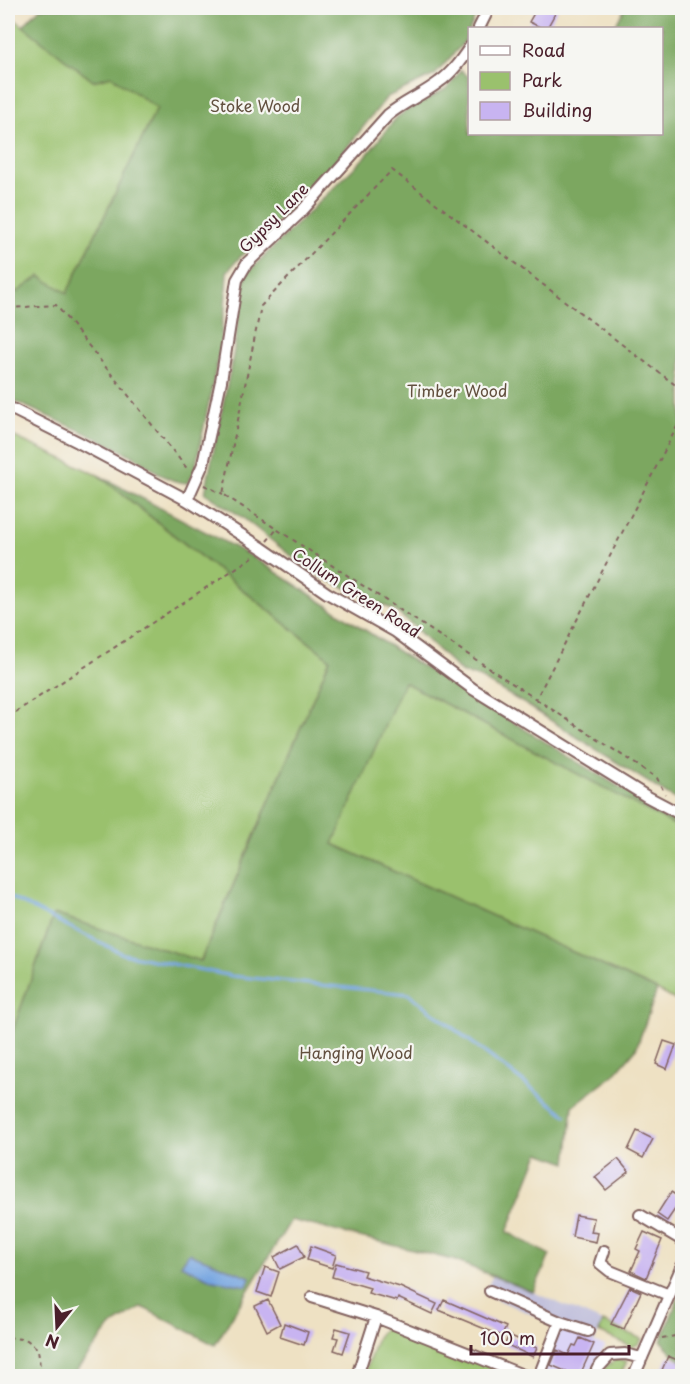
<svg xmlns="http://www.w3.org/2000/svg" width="690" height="1384" viewBox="0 0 690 1384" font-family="'Playpen Sans',sans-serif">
<rect width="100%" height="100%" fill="#f6f6f2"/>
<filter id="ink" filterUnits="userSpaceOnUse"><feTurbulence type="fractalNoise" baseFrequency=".0167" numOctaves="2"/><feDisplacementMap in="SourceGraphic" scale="12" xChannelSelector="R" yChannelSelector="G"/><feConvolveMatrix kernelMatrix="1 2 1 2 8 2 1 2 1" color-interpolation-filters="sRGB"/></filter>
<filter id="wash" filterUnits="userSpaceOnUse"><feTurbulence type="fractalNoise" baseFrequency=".008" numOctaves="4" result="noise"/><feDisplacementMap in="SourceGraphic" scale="24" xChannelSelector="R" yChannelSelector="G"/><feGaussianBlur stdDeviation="1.35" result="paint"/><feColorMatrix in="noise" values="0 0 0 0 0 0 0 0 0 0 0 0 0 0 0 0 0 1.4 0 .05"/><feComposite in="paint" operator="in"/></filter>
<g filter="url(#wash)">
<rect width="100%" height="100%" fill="#eee1c3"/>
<path fill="#dcd5f6" d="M567,1330L605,1346L589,1376H555L544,1372L559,1335Z"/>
<path fill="#c2c1dc" d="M493,1275L603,1322L594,1342L567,1330L559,1335L544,1372L536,1368L553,1330L549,1322L484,1294Z"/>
<path fill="#9ac16d" stroke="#72704c" stroke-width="1.5" d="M8,14L93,81L111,76L157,108L67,293L17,292L8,287Z
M8,434L98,475L330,659L200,962L54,914L8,1044Z
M404,682L682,829V1004L657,990L332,844Z
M603,1322L642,1339L639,1344L631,1347L599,1332Z
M387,1325L514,1376H364L377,1337Z
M617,1359L627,1361L620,1376L602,1375L606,1366Z"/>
<path fill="#7ba760" stroke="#626346" stroke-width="1.5" d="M40,8H479L464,42L435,75L387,97L333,165L266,233L239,258L227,272L225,309L222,322L221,344L195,470L188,483C165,483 150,465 131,455C91,434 48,417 8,398V287L17,292L40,276L67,293L157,108L111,76L93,81L23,26Z
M625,8H682V796L679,802L525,704L480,678L461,672L411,624L394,610L321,577L291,556L242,517L205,493L233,356L243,286L245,277L249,271L367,155L396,118L406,111L448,88L461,70L469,77L470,134H554L560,137L562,134H662V28H614Z
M98,475L253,557L405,656L642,801L678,817L676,826L404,682L333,844L657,990L636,1049L614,1075L573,1106L567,1163L539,1153L507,1232L550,1255L533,1292L453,1260L291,1220L215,1345L142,1307L111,1326L72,1376H8V1044L54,914L201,961L330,659Z
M682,1289V1363L661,1341Z"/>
<path fill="#76a5e0" stroke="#606286" stroke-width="1.5" d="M189,1253L250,1277L247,1286L213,1280L181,1265Z"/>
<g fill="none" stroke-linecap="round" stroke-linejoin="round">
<path stroke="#76a5e0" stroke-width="3" d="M8,896L123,954L232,976L409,994L566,1115"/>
</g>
<g id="blocks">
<path fill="#c8b4f1" d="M537,8H558L547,28H542L529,22Z
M664,1041L676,1045L667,1069L656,1064Z
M637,1131L653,1139L643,1158L628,1150Z
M618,1159L629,1172L606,1190L595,1177Z
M671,1192L682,1199L667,1221L657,1214Z
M576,1215L594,1218L591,1232L598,1233L596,1242L572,1237Z
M644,1232L662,1240L646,1278L631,1271L640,1251L636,1249Z
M298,1244L304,1257L280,1269L274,1257Z
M311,1246L336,1255L332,1268L307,1260Z
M336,1263L365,1271L363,1276L400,1287L437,1304L432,1314L398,1298L397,1301L368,1293L370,1288L332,1277Z
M265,1267L279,1272L271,1297L257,1292Z
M630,1287L641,1292L624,1329L611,1324Z
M268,1300L280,1324L267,1331L255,1306Z
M444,1300L506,1327L502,1336L439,1310Z
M284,1323L308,1332L304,1345L280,1337Z
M336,1328L350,1332L343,1353L334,1350L338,1338L333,1337Z
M509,1335L537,1348L533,1357L505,1344Z
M580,1338L594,1344L579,1377L551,1365L557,1350L568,1355L573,1345L576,1346Z
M668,1356L682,1362L678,1377H659Z"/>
</g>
</g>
<g filter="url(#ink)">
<use href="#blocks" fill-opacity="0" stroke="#836360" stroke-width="1.5"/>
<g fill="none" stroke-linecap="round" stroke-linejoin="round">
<defs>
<path id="minor" d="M479,28L489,8
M8,407L78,442L187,500L262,548L327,593L396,632L473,689L646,796L682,815
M187,500L203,464L221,381L237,280L247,263L301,212L388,115C404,102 422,95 439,82C452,73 461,60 470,47
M640,1215L682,1240
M604,1251L600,1263L610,1271L669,1295
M490,1291L560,1322L588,1331
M312,1297L376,1317L525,1376
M357,1376L376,1317
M539,1376L560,1322
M594,1376L598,1368L610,1355L625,1354L642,1358
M634,1376L682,1266"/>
</defs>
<use href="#minor" stroke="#836360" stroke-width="14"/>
<path stroke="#836360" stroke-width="2" stroke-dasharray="4.5 4.5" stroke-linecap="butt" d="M624,10L642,8
M8,308L56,305L189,471
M682,390L392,170L261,306L223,494L536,699L682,417
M204,485L223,494
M267,541L277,529
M536,699L657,778L665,794
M8,717L256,555
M8,1337L27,1340L38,1349L41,1376
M662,1338L682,1335"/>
<use href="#minor" stroke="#fff" stroke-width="10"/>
</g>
</g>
<g text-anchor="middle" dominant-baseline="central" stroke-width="4.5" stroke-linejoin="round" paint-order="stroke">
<g font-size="16" fill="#62503f" stroke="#f6f6f2">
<text x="255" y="105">Stoke Wood</text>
<text x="457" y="390">Timber Wood</text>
<text x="356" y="1052">Hanging Wood</text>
</g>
<g font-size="16" fill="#4a1f2b" stroke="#f6f6f2">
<text transform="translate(273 217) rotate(-45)">Gypsy Lane</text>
<text transform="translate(357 592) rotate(33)">Collum Green Road</text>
</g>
</g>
<rect width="690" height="1384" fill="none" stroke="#f6f6f2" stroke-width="30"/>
<rect x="468" y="27" width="195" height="108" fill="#f6f6f2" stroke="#b1a0a2" stroke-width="1.5"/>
<rect x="480" y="46" width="30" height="9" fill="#ffffff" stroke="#b1a0a2" stroke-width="1.5"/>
<text x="522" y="57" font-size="18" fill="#4a1f2b">Road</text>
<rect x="480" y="72" width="30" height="18" fill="#9ac16d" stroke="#b1a0a2" stroke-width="1.5"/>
<text x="522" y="87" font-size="18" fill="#4a1f2b">Park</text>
<rect x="480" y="102" width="30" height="18" fill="#c8b4f1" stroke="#b1a0a2" stroke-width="1.5"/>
<text x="522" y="117" font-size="18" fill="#4a1f2b">Building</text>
<g transform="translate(57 1327) rotate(198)" stroke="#f6f6f2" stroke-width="4.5" paint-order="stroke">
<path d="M0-4.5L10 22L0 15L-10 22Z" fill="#4a1f2b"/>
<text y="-9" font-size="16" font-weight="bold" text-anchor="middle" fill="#4a1f2b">N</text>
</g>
<path d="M471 1345v9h158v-9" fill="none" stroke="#4a1f2b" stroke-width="3"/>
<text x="480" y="1345" font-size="18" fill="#4a1f2b" stroke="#f6f6f2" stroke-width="4.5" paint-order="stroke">100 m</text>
</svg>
